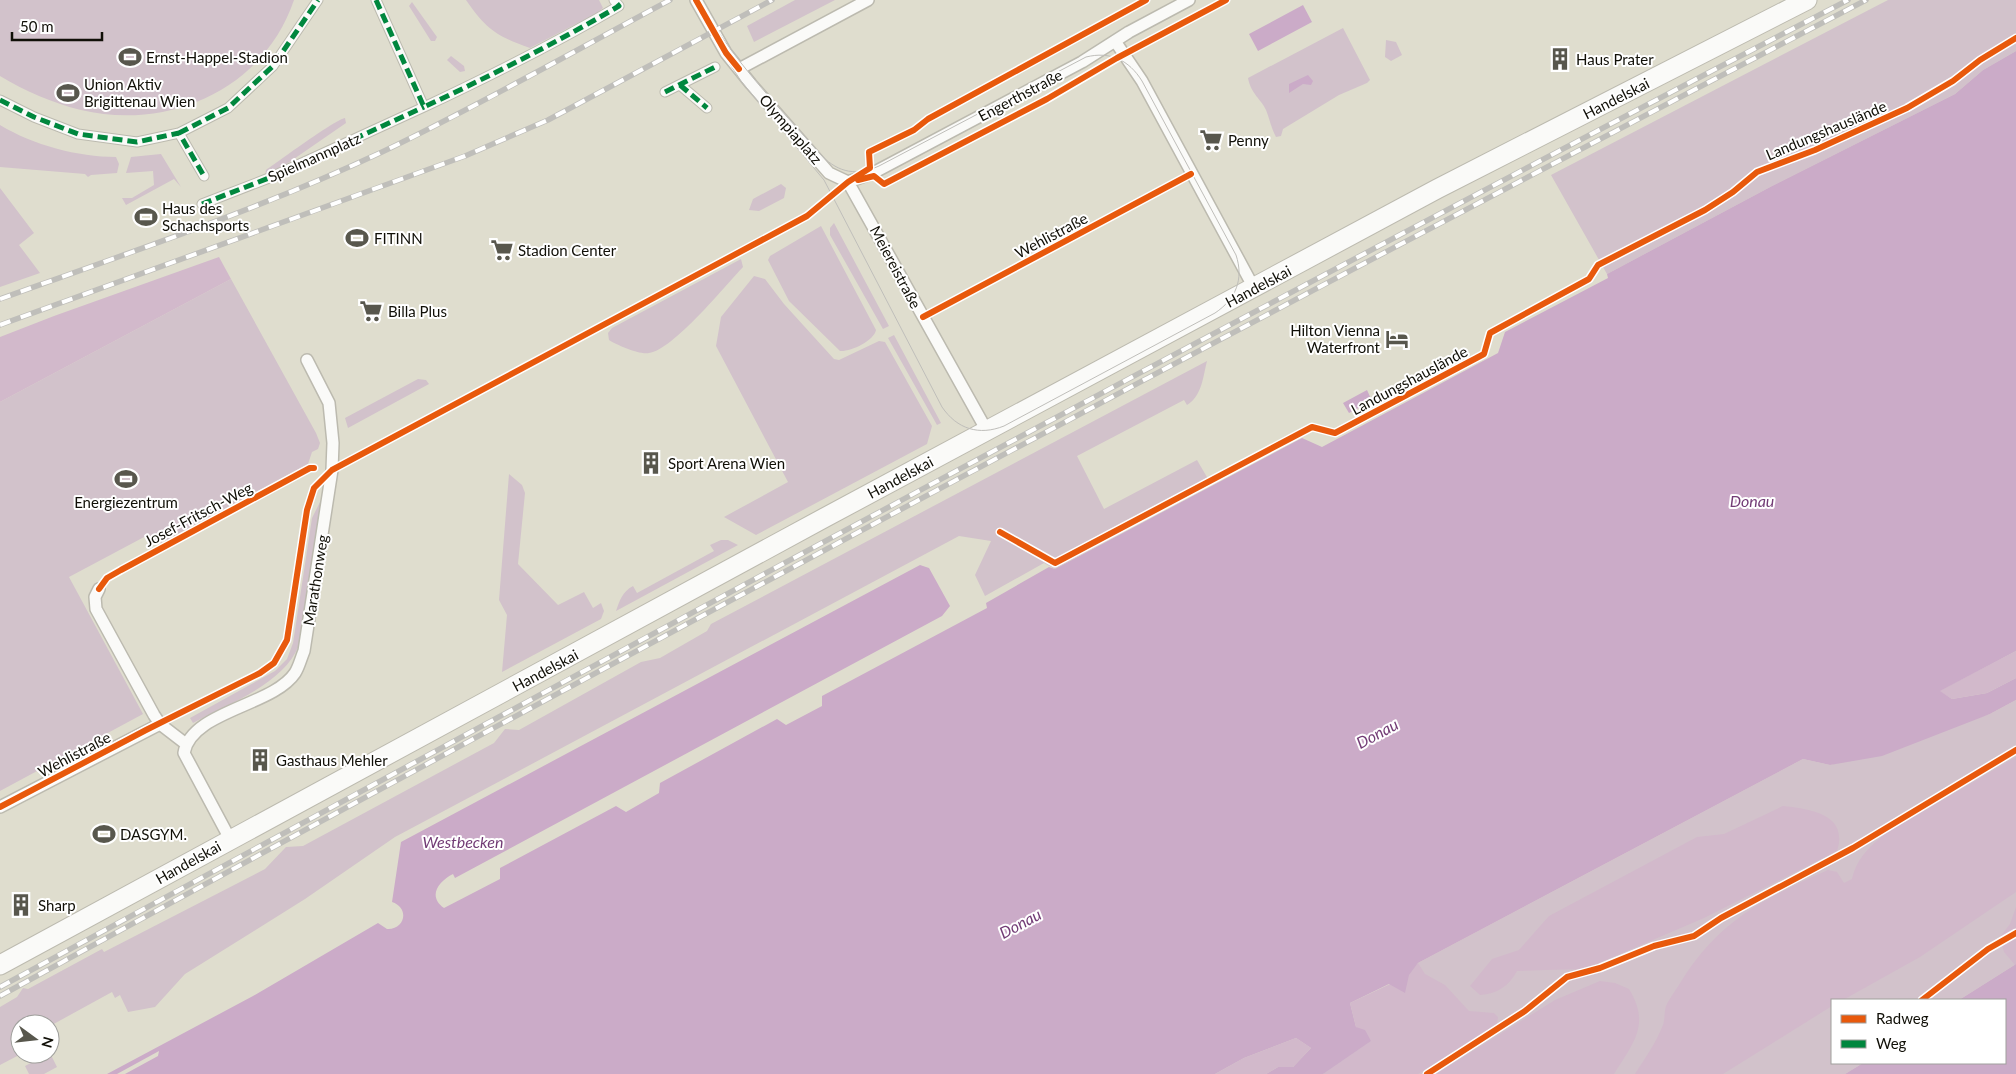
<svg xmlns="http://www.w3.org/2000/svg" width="2016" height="1074" viewBox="0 0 2016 1074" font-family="Lato,sans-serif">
<rect width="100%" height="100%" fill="#dfddce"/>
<path fill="#d2c2cb" d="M0,0H294C264,89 169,131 81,110C52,103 25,91 0,76Z
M466,0H599L603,8L597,13L530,48C496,36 486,29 466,0Z
M795,0H835L754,42L747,26Z
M1888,0H2016V51L1983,70L1955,94L1772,186L1607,274L1551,175Z
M412,2L437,37L435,41H431L409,6Z
M1343,28L1370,80L1367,83L1339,95L1283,129L1281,136L1276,137C1271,128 1270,120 1266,110C1261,99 1251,94 1248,78Z
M1386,40L1396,42L1402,55L1391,61L1385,57Z
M451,56L464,66L465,71L460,72L447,60Z
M345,118L346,123L275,172L265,175L266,170C279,161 336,119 345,118Z
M0,125C33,145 78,157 116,157L119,164L117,173L91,175L88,177L85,174L0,167Z
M161,154L181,187L174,179L126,205L122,198H132L154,185L153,171L126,173L131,157Z
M781,184L786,188L784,198L759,211L749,210L753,199Z
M0,188L34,233L19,245L40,273L0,287Z
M834,223L889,326L883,329L830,235V228Z
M821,226L876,330C874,341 850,352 840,351L789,301L768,260L770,256Z
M741,259L743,267C725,286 673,350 649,353C639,355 617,345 609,340L608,333L612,328Z
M754,276L765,279L784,304L834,359L839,360L879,341L885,342L932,426L927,444L756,535L724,517L788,482L716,346L721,317Z
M231,279L316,433L320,443L318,449L312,452L308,464L161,543L146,536L69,577L143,714L0,791V402Z
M894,335L941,423L937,425L888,338Z
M1207,361C1203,377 1202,396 1187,405L1184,400L1077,456L1104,509L1197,460L1211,484L1055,569L1044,563L985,596L975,575L991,541L959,536L395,837L305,899L185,974L155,1007L128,1012L120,995L115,998L112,992L50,1026L20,1024L21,1054L0,1065V1007L17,997L23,988L28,989L102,949L104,952L265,869L286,847L303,846L494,743L505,729L519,730L641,662L660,658L707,631L711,624Z
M418,379L426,380L429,384L348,428L345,418Z
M509,474L522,485L525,493L518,564L558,605L584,592L593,608L601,603L604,611L601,619L502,672L507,615L499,600Z
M321,500L299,645C284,684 228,704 193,723L190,718L275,671L287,659L293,643L312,518Z
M728,540L738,545L616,611C620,600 622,592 633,586L637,593L714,551L710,545L721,540Z
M2016,700V964L1959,1000H1832V1063H1863L1845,1074H1323L1418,963L1803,759L1830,765L1990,714Z
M50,1053L57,1067L44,1074H29L25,1066Z"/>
<path fill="#d2b9cb" d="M219,257L231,279L0,402V337L54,316Z
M2016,651V678L1987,693L1952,699L1939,691Z
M2016,757V892L1920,957L1843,1000H1832V1006L1723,1074H1635C1645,1058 1656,1043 1663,1025C1665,1019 1664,1012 1666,1006C1670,997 1677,989 1682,980C1720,920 1765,898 1828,870L1837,872L1844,883L1852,879C1857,857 1871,845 1888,832Z
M1783,806C1810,809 1849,814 1837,851L1704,918L1599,963L1579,969L1517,971C1509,986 1497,994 1480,995L1470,986L1492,959L1519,950L1549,916L1697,837L1724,834Z
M2016,907V964L2015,965L2004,952L2000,937L2010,924Z
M1418,963L1425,974L1445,985L1469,1011L1494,1013L1498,1017L1497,1024L1418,1074H1323L1371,1041L1356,1027L1350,1003L1409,975Z
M1600,981L1615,983L1629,989C1651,1025 1633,1043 1614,1074H1436L1555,1000Z
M1296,1038L1311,1048L1293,1067H1278L1266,1074H1215L1244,1058Z"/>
<path fill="#cbabc8" d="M1303,5L1312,22L1258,51L1249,34Z
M2016,51V651L1940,691L1952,699L1987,693L2016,678V700L1990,714L1882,756L1830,765L1803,759L1418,963L1409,975L1405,993L1389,984L1350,1003L1356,1027L1365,1030L1371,1041L1323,1074H1266L1278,1067H1293L1311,1048L1296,1038L1244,1058L1215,1074H107L253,996L378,923L387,929C405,930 410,908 392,902L401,842L920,565L929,568L950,606L942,616L455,878L453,874C439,881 427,896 444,908L500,879V868L616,806L626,812L659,793L660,783L777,719L786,725L822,706V696L987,608L986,603L1049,567L1055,569L1302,438L1322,447L1498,353L1505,332L1608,278L1607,274L1772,186L1955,94L1983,70Z
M1308,75L1313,81L1311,85L1303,84L1289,93V84Z
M1367,390L1372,401L1349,413L1343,403Z
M2016,964V1074H1845L1863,1063H2005V1000H1959Z"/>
<path fill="#dfddce" d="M159,1051L158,1056L125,1074H117Z"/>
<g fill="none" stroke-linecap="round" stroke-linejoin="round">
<defs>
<path id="pedestrian" d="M376,0L424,107C490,76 556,43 619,6L614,0
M680,85L707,108
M665,92L715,67
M0,100L34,117L78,134L137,142L179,133L204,176
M179,133L228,108L273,66L318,0
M202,204L269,178L424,107"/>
<path id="minor" d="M696,0L726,53L751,84L829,173L848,182
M1115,41L1142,81L1254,288
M739,69L868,0
M848,182L873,173L1082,62L1129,32L1189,0
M848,182L987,431
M99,589L95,597L96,609L154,715L160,724L186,744
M0,807L160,724
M230,839L184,753C191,711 273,706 295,673C299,667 301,658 304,651L332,470L333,443L329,403L307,360"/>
<path id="primary" d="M0,965L824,518L1437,189L1807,0"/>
</defs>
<use href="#pedestrian" stroke="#bcbaaf" stroke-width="11"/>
<use href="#minor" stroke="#bcbaaf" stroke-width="14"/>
<use href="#primary" stroke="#bcbaaf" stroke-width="21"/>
<use href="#pedestrian" stroke="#fafaf8" stroke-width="9"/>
<use href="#minor" stroke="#fafaf8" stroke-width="11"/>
<use href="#primary" stroke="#fafaf8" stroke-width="19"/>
<path stroke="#bfbeba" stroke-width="1" d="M693,0L724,55L741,81L824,180L942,407C957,429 979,436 1004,426L1215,313C1236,299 1244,279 1236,255L1142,81C1129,60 1110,51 1086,57L879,166C857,176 839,173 822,156C778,106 731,59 699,0"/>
<defs>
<path id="rail" d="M0,299C128,253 258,210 382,152C480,105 574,51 670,0
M0,325L465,156L548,120L772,0
M0,987C614,654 1228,322 1848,0
M0,996C619,658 1241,326 1866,0"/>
</defs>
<use href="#rail" stroke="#bfbeba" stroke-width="5.5"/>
<use href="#rail" stroke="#fff" stroke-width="4" stroke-dasharray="11" stroke-linecap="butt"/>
<path stroke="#00873e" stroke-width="5" stroke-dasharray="10 5" stroke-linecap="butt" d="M376,0L424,107C490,76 556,43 619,6L614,0
M680,85L707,108
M665,92L715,67
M0,100L34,117L78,134L137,142L179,133L204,176
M179,133L228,108L273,66L318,0
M202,204L269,178L424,107"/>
<defs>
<path id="cycleway" d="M696,0L726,53L739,69
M858,180L874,176L884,184L1047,99L1117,58L1226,0
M923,317L1191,174
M1000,532L1055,563L1312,427L1335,433L1484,354L1490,333L1589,279L1598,265L1705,210L1733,192L1757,172L1815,150L1907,108L1953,81L1980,60L2016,38
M99,589L107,578L121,570L310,468H314
M0,807L146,730L260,673L274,663L287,640L307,510L314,488L332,470L807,216L848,182L870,168L869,152L914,130L928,119L1146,0
M1922,1000L1988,949L2016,933
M1427,1074L1525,1011L1567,977L1600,968L1654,946L1694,936L1721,918L1853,848L2016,750"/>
</defs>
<use href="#cycleway" stroke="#fff" stroke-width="9"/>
<use href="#cycleway" stroke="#e8590c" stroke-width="6"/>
</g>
<defs>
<symbol id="stadium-bare" viewBox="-9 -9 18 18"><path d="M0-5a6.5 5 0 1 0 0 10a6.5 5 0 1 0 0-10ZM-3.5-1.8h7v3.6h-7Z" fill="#58574d" stroke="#fff" stroke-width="2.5" paint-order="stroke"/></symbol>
<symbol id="building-bare" viewBox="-9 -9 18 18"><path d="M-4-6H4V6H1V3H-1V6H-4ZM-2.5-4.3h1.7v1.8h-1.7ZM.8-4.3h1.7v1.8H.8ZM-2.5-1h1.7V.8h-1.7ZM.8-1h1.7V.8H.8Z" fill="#58574d" stroke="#fff" stroke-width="2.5" paint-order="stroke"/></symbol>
<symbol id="supermarket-bare" viewBox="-9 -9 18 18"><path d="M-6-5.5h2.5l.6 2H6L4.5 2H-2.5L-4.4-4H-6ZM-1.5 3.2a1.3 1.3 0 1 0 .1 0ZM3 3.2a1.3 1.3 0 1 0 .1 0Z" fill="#58574d" stroke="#fff" stroke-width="2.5" paint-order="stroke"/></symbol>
<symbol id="hotel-bare" viewBox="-9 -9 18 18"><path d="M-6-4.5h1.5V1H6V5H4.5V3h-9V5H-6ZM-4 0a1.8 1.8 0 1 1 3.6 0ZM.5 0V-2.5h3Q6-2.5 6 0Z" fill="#58574d" stroke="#fff" stroke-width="2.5" paint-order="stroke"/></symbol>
</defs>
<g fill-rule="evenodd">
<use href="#stadium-bare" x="114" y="41" width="32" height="32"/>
<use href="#building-bare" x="1544" y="43" width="32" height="32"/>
<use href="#stadium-bare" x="52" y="77" width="32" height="32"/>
<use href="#supermarket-bare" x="1195" y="124" width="32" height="32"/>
<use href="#stadium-bare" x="130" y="201" width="32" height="32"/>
<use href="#stadium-bare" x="341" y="222" width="32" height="32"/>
<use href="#supermarket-bare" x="486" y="234" width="32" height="32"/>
<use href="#supermarket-bare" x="355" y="295" width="32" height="32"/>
<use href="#hotel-bare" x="1381" y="323" width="32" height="32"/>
<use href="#building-bare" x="635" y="447" width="32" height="32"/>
<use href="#stadium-bare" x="110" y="463" width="32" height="32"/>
<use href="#building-bare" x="244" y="744" width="32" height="32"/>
<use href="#stadium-bare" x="88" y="818" width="32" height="32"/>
<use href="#building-bare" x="5" y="889" width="32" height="32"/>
</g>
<g text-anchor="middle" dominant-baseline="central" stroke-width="4" stroke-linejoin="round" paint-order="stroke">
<g font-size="15" fill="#100f07" stroke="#fff" text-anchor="start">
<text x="146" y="57">Ernst-Happel-Stadion</text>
<text x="1576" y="59">Haus Prater</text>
<text x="84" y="84">Union Aktiv<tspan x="84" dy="17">Brigittenau Wien</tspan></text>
<text x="1228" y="140">Penny</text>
<text x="162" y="208">Haus des<tspan x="162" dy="17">Schachsports</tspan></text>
<text x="374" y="238">FITINN</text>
<text x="518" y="250">Stadion Center</text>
<text x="388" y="311">Billa Plus</text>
<text x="1380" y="330" text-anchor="end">Hilton Vienna<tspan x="1380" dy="17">Waterfront</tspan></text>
<text x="668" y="463">Sport Arena Wien</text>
<text x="126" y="502" text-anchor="middle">Energiezentrum</text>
<text x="276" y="760">Gasthaus Mehler</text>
<text x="120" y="834">DASGYM.</text>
<text x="38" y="905">Sharp</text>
</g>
<g font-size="15" fill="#100f07" stroke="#fff">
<text transform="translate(1020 95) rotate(-28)">Engerthstraße</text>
<text transform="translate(1616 98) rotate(-27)">Handelskai</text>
<text transform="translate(791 129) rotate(49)">Olympiaplatz</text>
<text transform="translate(1826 130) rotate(-23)">Landungshauslände</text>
<text transform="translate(314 157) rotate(-24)">Spielmannplatz</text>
<text transform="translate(1051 235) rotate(-28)">Wehlistraße</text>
<text transform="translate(896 267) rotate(62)">Meiereistraße</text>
<text transform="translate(1258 286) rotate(-28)">Handelskai</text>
<text transform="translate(1409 380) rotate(-28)">Landungshauslände</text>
<text transform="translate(900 477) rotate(-28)">Handelskai</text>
<text transform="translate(198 514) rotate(-28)">Josef-Fritsch-Weg</text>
<text transform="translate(315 580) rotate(-81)">Marathonweg</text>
<text transform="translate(545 670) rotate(-28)">Handelskai</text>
<text transform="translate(74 754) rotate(-28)">Wehlistraße</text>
<text transform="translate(188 862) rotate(-29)">Handelskai</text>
</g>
<g font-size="16" font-style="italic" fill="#723b75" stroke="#fff">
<text x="1752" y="500">Donau</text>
<text transform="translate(1377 733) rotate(-28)">Donau</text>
<text x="463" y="841">Westbecken</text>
<text transform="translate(1020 923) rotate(-28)">Donau</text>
</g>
</g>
<rect x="1831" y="999" width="175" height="65" fill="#ffffff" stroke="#9f9f9c"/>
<rect x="1841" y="1015" width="25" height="8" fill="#e8590c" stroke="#9f9f9c"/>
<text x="1876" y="1024" font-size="15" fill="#100f07">Radweg</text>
<rect x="1841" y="1040" width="25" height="8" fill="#00873e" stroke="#9f9f9c"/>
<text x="1876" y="1049" font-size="15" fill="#100f07">Weg</text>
<g transform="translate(35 1039) rotate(105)"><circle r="24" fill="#ffffff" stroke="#9f9f9c"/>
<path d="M0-4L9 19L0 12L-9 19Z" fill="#58574d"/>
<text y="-8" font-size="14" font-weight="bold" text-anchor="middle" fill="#100f07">N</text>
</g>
<path d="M12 32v8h90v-8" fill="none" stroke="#100f07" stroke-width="2.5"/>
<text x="20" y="32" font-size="15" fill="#100f07" stroke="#ffffff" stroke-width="4" paint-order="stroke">50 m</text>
</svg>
